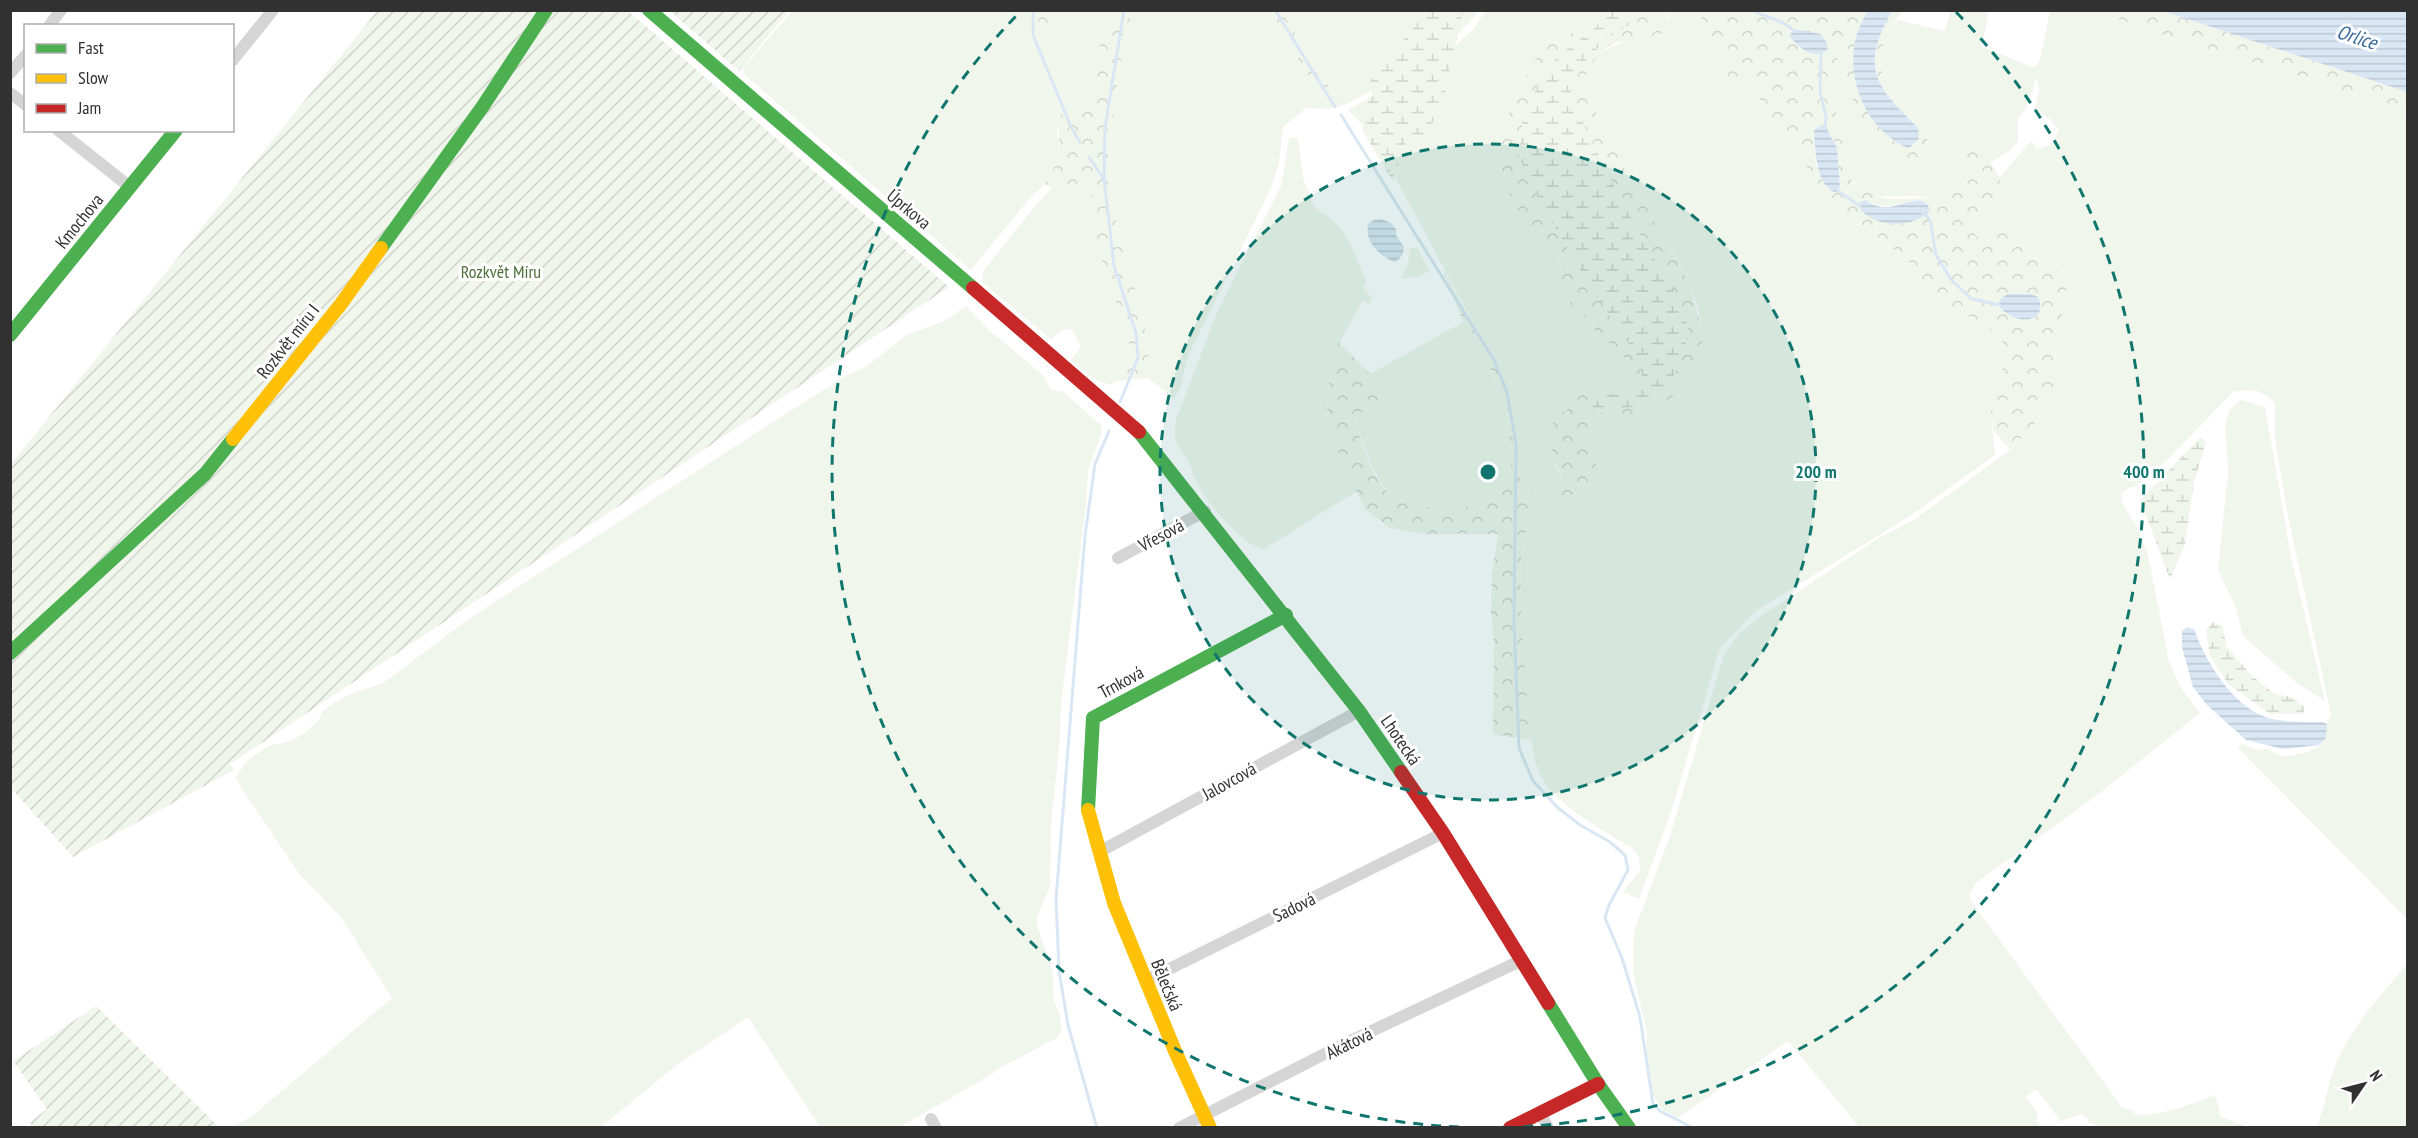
<svg xmlns="http://www.w3.org/2000/svg" width="2418" height="1138" viewBox="0 0 2418 1138" font-family="'PT Sans Narrow',sans-serif">
<defs>
<pattern id="forest-crowns" width="20" height="18" patternUnits="userSpaceOnUse" patternTransform="scale(1.5)"><rect width="20" height="18" fill="#f1f6ed"/><path d="M2 6a3 3 0 1 1 6 0M12 15a3 3 0 1 1 6 0" fill="none" stroke="#cfd3cc"/></pattern>
<pattern id="wetland-marsh" width="20" height="14" patternUnits="userSpaceOnUse" patternTransform="scale(1.5)"><rect width="20" height="14" fill="#f1f6ed"/><path d="M1 5h8M5 5V1M11 12h8M15 12V8" fill="none" stroke="#cfd3cc"/></pattern>
<pattern id="garden-furrows" width="10" height="10" patternUnits="userSpaceOnUse" patternTransform="scale(1.5)"><rect width="10" height="10" fill="#f1f6ed"/><path d="M-1 1l2-2M0 10L10 0M9 11l2-2" fill="none" stroke="#cfd3cc"/></pattern>
<pattern id="water-rules" width="6" height="5" patternUnits="userSpaceOnUse" patternTransform="scale(1.5)"><rect width="6" height="5" fill="#d9e7f4"/><path d="M0 2.5h6" fill="none" stroke="#bbc7d2"/></pattern>
</defs>
<rect width="100%" height="100%" fill="#fff"/>
<path fill="#f1f6ed" d="M792,11H1038L1037,20L1048,28L1062,11H1110L1107,30L1098,38L1100,49L1088,112L1069,111L1057,129L1059,158L1045,184L1029,199L971,270L745,75L743,68Z
M1132,11H1268L1326,103L1339,102L1281,11H1478C1454,46 1409,70 1372,90C1360,97 1347,105 1334,108C1326,110 1315,108 1306,108L1283,127L1279,163L1271,188L1188,356L1180,389L1174,399L1148,378C1155,331 1126,270 1116,223C1103,153 1116,78 1132,11Z
M1485,11H1587L1590,29L1568,34L1533,62L1497,139L1498,160L1503,187L1514,199L1523,224L1546,242L1556,254L1574,309L1591,320L1597,336L1618,348L1635,373L1637,381L1630,391L1606,387L1568,409L1555,465L1566,484L1538,500L1523,484L1518,471L1511,402L1506,384L1372,134L1348,110L1448,52L1474,29Z
M1670,11H1699C1703,30 1716,42 1731,55L1727,71L1751,86L1773,119L1784,142L1800,147L1809,156L1814,181L1824,188L1832,205L1864,226L1914,266L1928,297L1935,305L1968,316L1987,326L2010,350L2007,363L1997,377L1990,401L1995,455L1910,516L1754,612L1720,648L1671,812L1639,899L1623,892L1640,870L1639,858L1633,849C1601,828 1562,810 1541,777C1524,749 1512,547 1530,520C1541,504 1566,501 1581,491C1588,486 1594,476 1599,470L1585,439L1595,420L1600,417L1619,416L1702,348C1706,301 1676,260 1654,221C1628,177 1600,130 1583,82C1587,72 1592,61 1599,53L1669,19Z
M1950,11H1989L1982,47L2035,68L2040,60L2050,11H2094L2204,49L2269,66L2407,113V919L2238,748L2242,744L2257,750L2268,749L2283,757L2307,752L2320,745L2326,738L2327,724L2331,715L2288,516L2275,440V403C2260,389 2255,390 2234,391C2205,419 2179,451 2149,477C2140,485 2130,486 2121,494L2123,504L2138,529L2148,555L2169,661L2181,688L2200,713L2096,796L1976,883L1969,895L1973,904L2122,1107L2130,1109L2136,1115C2164,1115 2189,1105 2215,1095L2221,1117L2248,1127H2101L2089,1122L2087,1118L2081,1114L2061,1121L2036,1089L2026,1097L2038,1113L2036,1120L2041,1127H2001L1999,1125L1997,1128L1859,1127L1788,1041L1678,1118L1662,1110L1651,1092L1646,1054L1647,1032L1633,973L1634,931L1670,836L1724,654L1740,633L1758,618L1877,539L1915,519L2010,450C2028,433 2052,406 2056,382C2058,371 2055,360 2055,349C2056,325 2065,300 2069,276L2032,246L2008,234L1976,237L1971,219L2000,204V177L2031,141L2038,149L2051,145L2059,130L2049,118L2034,111L2039,92L2037,77L2027,107L2018,119V142L2011,150L1990,163L1985,146L1960,189C1951,192 1942,196 1933,198C1927,198 1920,197 1914,196C1888,196 1861,202 1849,173L1831,91L1839,50L1850,49L1845,82L1856,103L1932,164L1929,159L1926,128L1894,97L1882,81L1881,59L1884,35L1897,20L1945,31Z
M1289,138H1298L1304,181L1316,210C1347,223 1354,253 1366,282L1363,288L1372,298L1369,304L1363,300L1339,343L1331,364L1327,409L1338,452L1357,491L1264,549C1258,547 1252,545 1247,541C1230,530 1201,495 1194,476C1192,473 1193,470 1191,467C1181,445 1172,450 1176,420L1217,312L1281,186Z
M1061,188L1070,190L1088,188C1095,195 1093,228 1095,240L1128,337C1132,357 1131,374 1111,385C1096,383 1083,370 1071,360L1081,347L1072,329L1062,330L1051,339L983,283L982,273L1033,208L1051,189Z
M1417,247L1429,271L1420,276L1401,279L1408,264L1410,249Z
M966,306L990,331L1043,375L1051,390L1062,391L1101,425L1102,432L1088,471L1086,505L1062,696L1059,750L1051,825L1050,887L1037,917L1038,928L1053,972L1054,1002L1060,1015L1062,1031L1057,1038L1000,1068L984,1079L900,1127H820L748,1017L678,1064L601,1127H231L251,1117L392,998L340,916L300,875L235,778L247,761L268,746L291,741L306,732L319,720L322,711L346,696L383,683L467,620L751,436L847,375L867,366L908,334L945,321Z
M1463,322C1480,351 1501,380 1507,414C1511,435 1511,457 1512,479C1501,490 1483,505 1466,508C1447,513 1401,509 1388,493C1370,470 1362,440 1353,413L1379,407L1385,394L1381,385L1370,374Z
M2241,400L2265,407L2291,557L2325,701L2298,684L2243,636L2236,608L2218,570L2228,472L2225,425L2230,409Z
M2407,964V1127H2317C2325,1106 2328,1082 2337,1061C2353,1026 2382,993 2407,964Z"/>
<path fill="url(#forest-crowns)" fill-rule="evenodd" d="M1038,11V10L1062,11L1048,28L1037,20Z
M1110,11H1132C1116,78 1103,153 1116,223C1126,270 1155,331 1148,378L1118,381C1131,367 1131,355 1128,337L1095,240C1093,228 1095,195 1088,188C1075,191 1056,193 1045,184L1059,158L1058,116L1069,111H1088L1100,49L1098,38L1107,30Z
M1268,11H1281L1339,102L1333,105L1326,103Z
M1587,11H1670L1664,32C1658,35 1650,43 1643,43C1637,44 1631,40 1624,41C1602,43 1590,64 1583,82L1603,129L1689,283L1703,333L1702,348L1692,372L1672,397L1642,418L1600,417L1595,420L1585,439L1599,470C1596,475 1593,481 1589,485C1572,500 1542,501 1530,521C1511,552 1527,699 1531,740L1493,734L1494,644L1491,611L1492,575L1498,534H1428L1390,528L1365,509L1338,452L1327,409L1331,364L1339,342L1381,385L1385,394L1379,407L1353,414C1361,440 1369,474 1389,494C1397,503 1408,505 1419,506C1459,513 1482,508 1512,479L1508,414L1503,397L1495,377L1463,322L1441,266L1506,384L1511,402L1518,471L1523,484L1538,500L1566,484C1554,459 1536,427 1568,409L1570,395C1588,384 1610,388 1630,391L1637,380L1635,373L1618,348L1597,336L1591,320L1574,309L1563,290L1561,268L1556,254L1546,242L1523,224L1514,199L1503,187L1498,160L1497,139L1533,62L1549,44L1568,34L1590,29Z
M1699,11H1868C1854,31 1854,53 1855,77L1918,128C1876,86 1859,69 1892,11H1903L1884,35L1881,59L1882,81L1894,97L1926,128L1929,159L1933,165L1906,160L1885,147L1866,127L1845,82L1850,49L1839,50L1831,91L1849,173L1853,183L1869,193L1888,199L1933,198L1960,189L1976,160L1960,163V153L1974,144L1985,146L1990,163L2000,177V204L1972,219L1976,237C1979,235 1985,231 1988,231C2015,228 2051,260 2069,277C2065,299 2060,322 2056,345C2054,355 2057,366 2057,377C2056,401 2027,434 2010,450L1993,430L1990,401L1997,377L2007,363L2010,350L1987,326L1968,316L1935,305L1928,297L1914,266L1864,226L1832,205L1824,188L1814,181L1806,171L1809,156L1800,147L1784,142L1773,119L1751,86L1728,79L1727,71L1730,55C1716,42 1703,30 1699,11ZM1814,131L1838,177L1840,187L1826,186L1816,163ZM1865,200C1883,210 1895,206 1914,200L1930,211C1915,226 1888,218 1870,217Z
M2094,11H2163L2407,92V113L2269,66L2204,49Z"/>
<path fill="url(#wetland-marsh)" d="M1428,10L1463,11L1443,101L1421,146L1407,139L1393,181L1363,132L1364,107L1373,96L1369,83Z
M1605,11H1636L1630,24L1607,39L1583,63L1570,94C1593,146 1618,196 1646,245C1661,272 1685,300 1688,331C1689,339 1683,350 1681,358C1666,406 1636,407 1592,414L1593,402L1611,394H1630L1642,383L1641,362L1583,275L1540,202L1518,155L1523,119L1540,79L1558,56L1596,27Z
M2201,437L2206,443L2194,482L2185,544L2170,579L2140,500Z
M2213,622L2222,625L2227,647L2251,675L2273,693L2294,698L2304,707V714H2270L2228,684L2210,656L2206,631Z"/>
<path fill="url(#garden-furrows)" d="M377,11H628L949,287L230,764L234,770L73,857L11,788V464Z
M670,11H789L739,71Z
M96,1006L219,1127H32L30,1122L47,1109L13,1061Z"/>
<path fill="url(#water-rules)" d="M1868,11H1892C1859,69 1876,86 1918,128L1919,139L1909,148C1899,146 1894,140 1886,134C1852,104 1842,49 1868,11Z
M2163,11H2407V92Z
M1793,29L1821,34L1827,43V50C1814,61 1797,47 1790,36Z
M1819,126H1825L1837,148L1840,187L1838,191L1835,192C1816,186 1815,148 1814,131Z
M1865,200C1872,204 1879,208 1888,207C1900,207 1926,190 1930,211C1912,230 1869,228 1857,204Z
M1381,219L1391,223L1396,229V235L1404,247C1403,255 1401,259 1394,262C1378,255 1365,241 1368,224L1374,220Z
M2007,294H2031L2038,297C2050,323 2013,328 1998,304L2000,300Z
M2187,627L2194,629C2205,660 2228,698 2258,714C2276,723 2303,722 2323,722L2327,724L2326,738L2319,745L2283,749L2246,740L2207,705L2193,687L2182,647V631Z"/>
<g fill="none" stroke-linecap="round" stroke-linejoin="round">
<path stroke="#d9e7f4" stroke-width="3" d="M1033,10V35L1071,127L1080,142
M1275,10L1335,107
M1752,10C1767,19 1784,19 1795,32
M1821,53L1820,92L1826,117L1825,129
M1341,115L1494,360L1507,392L1516,444L1514,622L1519,748L1533,781L1557,807L1580,825L1610,842L1625,855L1628,870L1609,905L1605,918L1622,958L1640,1017L1653,1104L1660,1111L1693,1128
M1089,157L1103,178
M1837,188L1838,191L1860,206
M1923,213L1930,220L1936,255L1952,281L1972,299L2000,305
M1120,402L1138,358L1136,333L1114,266L1104,179L1105,128L1124,10
M1097,1128L1068,1025L1059,971L1056,899L1085,536L1095,464L1109,431"/>
<path stroke="#d5d5d5" stroke-width="12" d="M49,26L61,10
M232,61L273,10
M10,73L26,55
M10,93L26,105
M58,130L130,187
M1118,558L1205,511
M1099,852L1359,711
M1145,981L1443,833
M1540,1113L1548,1128
M931,1119L936,1128
M1179,1128L1342,1045L1520,961"/>
<path stroke="#4caf50" stroke-width="14" d="M649,10L973,288
M381,248L483,106L546,10
M10,335L176,130
M1139,432L1359,711L1401,772
M10,653L205,474L233,439
M1088,810L1093,718L1286,615
M1548,1003L1598,1084L1629,1128"/>
<path stroke="#ffc107" stroke-width="14" d="M233,439L341,304L381,248
M1088,810L1114,903L1175,1051L1210,1128"/>
<path stroke="#c62828" stroke-width="14" d="M973,288L1139,432
M1401,772L1443,833L1548,1003
M1510,1128L1598,1084"/>
</g>
<circle cx="1488" cy="472" r="328" fill="#0f766e" fill-opacity=".12"/>
<g fill="none" stroke="#0f766e" stroke-width="3" stroke-dasharray="10 8">
<circle cx="1488" cy="472" r="328"/>
<path d="M1459 1127A656 656 0 0 1 1020 12M1956 12A656 656 0 0 1 1517 1127"/>
</g>
<g text-anchor="middle" dominant-baseline="central" stroke-width="6" stroke-linejoin="round" paint-order="stroke">
<g font-size="18" fill="#313131" stroke="#fff">
<text transform="translate(909 209) rotate(40)">Úprkova</text>
<text transform="translate(79 221) rotate(-51)">Kmochova</text>
<text transform="translate(288 341) rotate(-52)">Rozkvět míru I</text>
<text transform="translate(1161 535) rotate(-28)">Vřesová</text>
<text transform="translate(1121 682) rotate(-28)">Trnková</text>
<text transform="translate(1401 740) rotate(56)">Lhotecká</text>
<text transform="translate(1229 781) rotate(-29)">Jalovcová</text>
<text transform="translate(1294 907) rotate(-26)">Sadová</text>
<text transform="translate(1167 985) rotate(68)">Bělečská</text>
<text transform="translate(1349 1043) rotate(-26)">Akátová</text>
</g>
<g font-size="18" fill="#4e703a" stroke="#fff">
<text x="501" y="271">Rozkvět Míru</text>
</g>
<g font-size="20" font-style="italic" fill="#386a99" stroke="#fff">
<text transform="translate(2357 37) rotate(18)">Orlice</text>
</g>
</g>
<circle cx="1488" cy="472" r="9" fill="#0f766e" stroke="#fff" stroke-width="3"/>
<g font-size="18" text-anchor="middle" font-weight="bold" fill="#0f766e" stroke="#fff" stroke-width="6" stroke-linejoin="round" paint-order="stroke">
<text x="1816" y="478">200 m</text>
<text x="2144" y="478">400 m</text>
</g>
<rect width="2418" height="1138" fill="none" stroke="#313131" stroke-width="24"/>
<rect x="24" y="24" width="210" height="108" fill="#ffffff" stroke="#adadad" stroke-width="1.5"/>
<rect x="36" y="44" width="30" height="9" fill="#4caf50" stroke="#adadad" stroke-width="1.5"/>
<text x="78" y="54" font-size="18" fill="#313131">Fast</text>
<rect x="36" y="74" width="30" height="9" fill="#ffc107" stroke="#adadad" stroke-width="1.5"/>
<text x="78" y="84" font-size="18" fill="#313131">Slow</text>
<rect x="36" y="104" width="30" height="9" fill="#c62828" stroke="#adadad" stroke-width="1.5"/>
<text x="78" y="114" font-size="18" fill="#313131">Jam</text>
<g transform="translate(2364 1084) rotate(55)" stroke="#ffffff" stroke-width="4.5" paint-order="stroke">
<path d="M0-4.5L10 22L0 15L-10 22Z" fill="#313131"/>
<text y="-9" font-size="16" font-weight="bold" text-anchor="middle" fill="#313131">N</text>
</g>
</svg>
